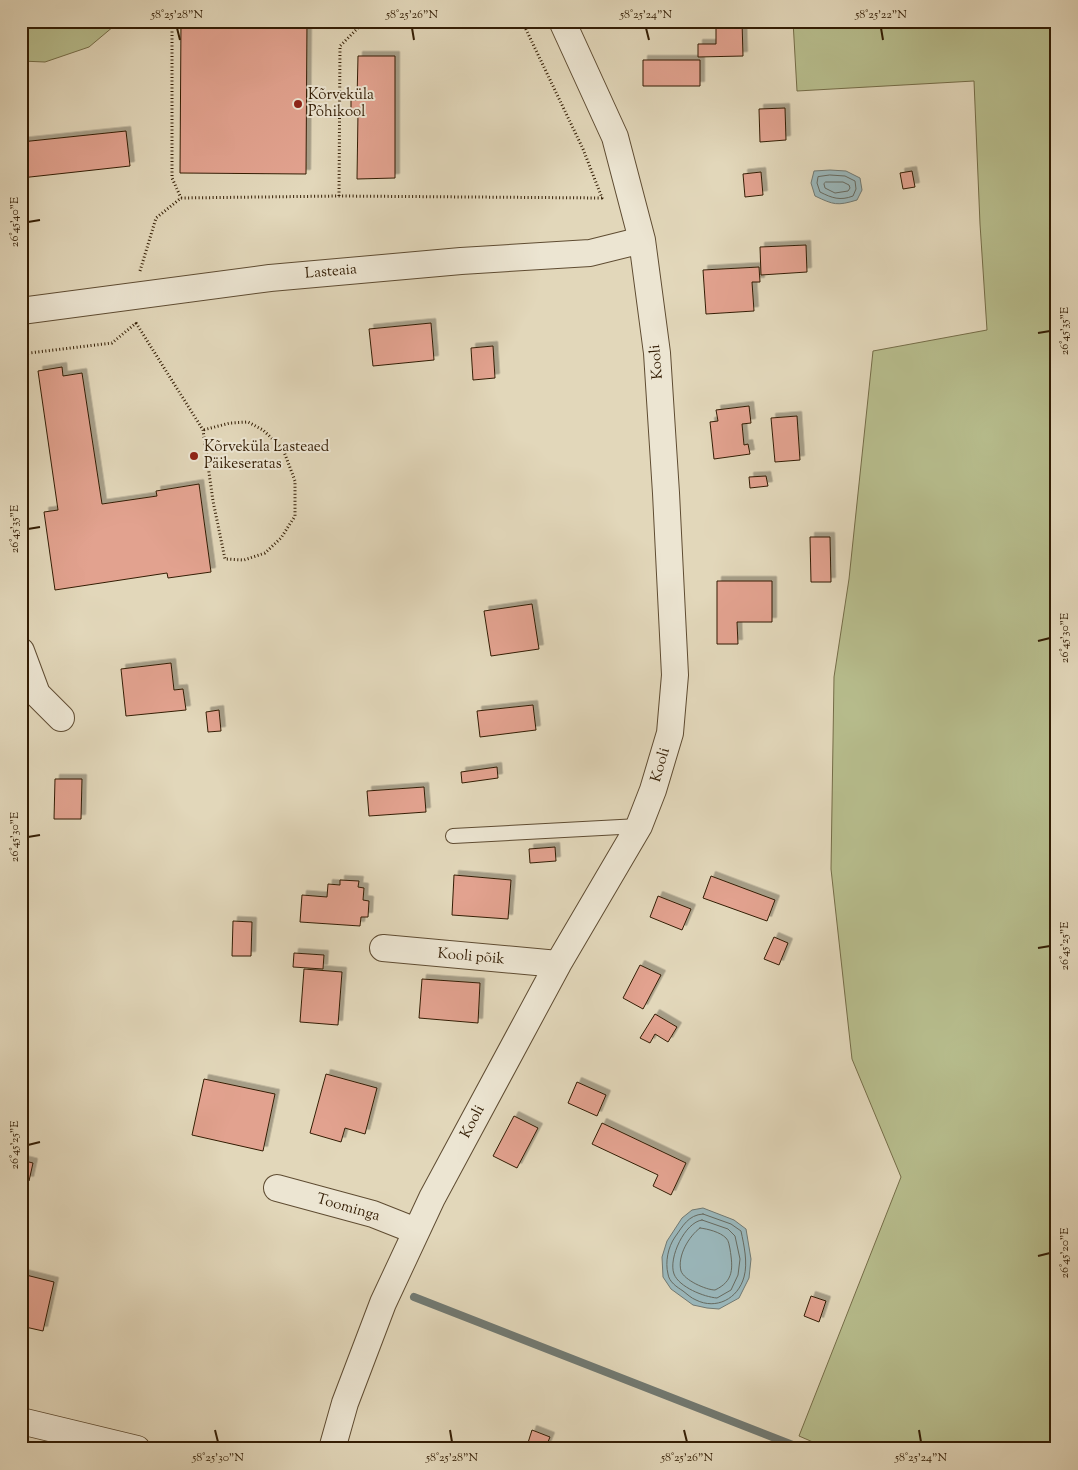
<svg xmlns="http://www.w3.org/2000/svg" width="1078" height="1470" viewBox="0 0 1078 1470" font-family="'Sorts Mill Goudy',serif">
<defs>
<filter id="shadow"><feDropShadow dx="4.5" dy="-4.5" stdDeviation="0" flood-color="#0004"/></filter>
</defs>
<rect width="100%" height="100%" fill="#e2d7ba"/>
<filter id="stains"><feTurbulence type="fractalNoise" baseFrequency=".004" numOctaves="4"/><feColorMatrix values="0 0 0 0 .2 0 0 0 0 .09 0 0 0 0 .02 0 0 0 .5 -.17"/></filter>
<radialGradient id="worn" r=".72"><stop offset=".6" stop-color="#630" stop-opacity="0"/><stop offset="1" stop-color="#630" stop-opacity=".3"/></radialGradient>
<path fill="#b7bd8d" stroke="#756d48" d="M21,21H120L89,47L45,62L21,61Z
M793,21H1057V1449H829L799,1436L901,1177L852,1059L831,869L834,677L849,579L873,351L987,330L980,224L974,81L797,91Z"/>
<path fill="#9ab7bb" stroke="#717972" d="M830,170L846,171L860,178L862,190L857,200C837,206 834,205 815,196L811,183L814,171Z
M703,1208L734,1220L746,1229L751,1259L749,1278L739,1298L719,1309L707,1308L693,1305L671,1289L663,1277L662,1257L667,1241L682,1218L692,1210Z"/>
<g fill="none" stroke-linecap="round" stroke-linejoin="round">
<path stroke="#666a60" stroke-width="1" d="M830,175L845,176L855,181L856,189L853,196C840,201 832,198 820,192L817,183L818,177Z
M826,182H843L849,185L850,188L848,191L835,193L825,188L824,184Z
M703,1214L731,1224L741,1231C744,1245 748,1263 744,1277C738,1299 716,1310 696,1300C691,1298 687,1294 683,1291C677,1287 669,1282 668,1274C665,1262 668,1247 675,1237C683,1226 688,1215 703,1214Z
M702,1220L728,1229L735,1236L740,1259L738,1275L731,1290L717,1298C704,1297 679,1287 674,1274C668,1258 685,1222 702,1220Z
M700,1228C708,1229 720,1232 726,1238C729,1241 729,1245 730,1249C733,1268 734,1281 715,1290C706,1290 684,1280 681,1271C677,1256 689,1236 700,1228Z"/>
<path stroke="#717972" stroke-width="8" d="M414,1297L803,1449"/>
</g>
<path fill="#e2a28f" stroke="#331d04" filter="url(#shadow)" d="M181,21H307L306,174L180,173Z
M716,21H742L743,56L698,57V44H716Z
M358,56H395V178L357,179L358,112H351V100H357Z
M643,60H700V86H643Z
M785,108L786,140L760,142L759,109Z
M126,131L130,166L21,178V142Z
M912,171L915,187L903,189L900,173Z
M761,172L763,195L745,197L743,174Z
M806,245L807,272L761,275L760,247Z
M759,267L760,282H752L754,311L706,314L703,270Z
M431,323L434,360L373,366L369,329Z
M493,346L495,378L473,380L471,348Z
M62,367L63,376L82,373L102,504L157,496L156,491L199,484L211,572L168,578L167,573L55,590L44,512L58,510L38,371Z
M749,406L751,423L742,424L744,445L748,444L750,454L714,459L710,422L718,421L716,410Z
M797,416L800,460L775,462L771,418Z
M766,476L768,486L750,488L749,477Z
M810,537H830L831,582H811Z
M717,581H772V622H737L738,644H717Z
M532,604L539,649L491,656L484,611Z
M171,663L174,690L183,689L186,710L126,716L121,669Z
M533,705L536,730L480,737L477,711Z
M219,710L221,731L208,732L206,712Z
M497,767L498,778L462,783L461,772Z
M55,779H82L81,819H54Z
M424,787L426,812L369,816L367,791Z
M555,847L556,861L530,863L529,849Z
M454,875L511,880L508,919L452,915Z
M711,876L775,900L767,921L703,898Z
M340,880L359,881L358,887L364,888L363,900L369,901L368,917H361L360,926L300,922L302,895L327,897L328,884L340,885Z
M658,896L691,909L682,930L650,917Z
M233,921L252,922L251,956H232Z
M774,937L788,943L779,965L764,959Z
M294,953L324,955L323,969L293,967Z
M640,965L661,975L643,1009L623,998Z
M304,969L342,972L338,1025L300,1022Z
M422,979L480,983L478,1023L419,1018Z
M655,1014L677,1027L668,1042L655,1034L650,1043L640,1038Z
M326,1074L377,1088L365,1134L345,1128L341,1142L310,1133Z
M204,1079L275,1094L263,1151L192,1135Z
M577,1082L606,1095L597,1116L568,1103Z
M514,1116L538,1128L517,1168L493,1156Z
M602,1123L686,1163L671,1195L653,1186L658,1175L592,1144Z
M21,1160L33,1163L29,1181L21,1179Z
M22,1274L54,1282L43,1331L21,1326Z
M811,1296L826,1301L819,1322L804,1316Z
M532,1430L550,1437L545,1449H526Z"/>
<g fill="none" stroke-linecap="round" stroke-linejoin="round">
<defs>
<path id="service" d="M453,836L639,826"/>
<path id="minor" d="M21,311L270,278L461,261L590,253L642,240
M21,651L37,694L61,718
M383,948L558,964
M277,1188L373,1214L416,1231
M21,1421L137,1449
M332,1449L345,1403L383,1303L432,1198L558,964L639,826L653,790L670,733L675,675L666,493L657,353L642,240L615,137L562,21"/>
</defs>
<use href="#service" stroke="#5f4c32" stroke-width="16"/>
<use href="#minor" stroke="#5f4c32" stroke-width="28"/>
<path stroke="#331d04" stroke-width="3" stroke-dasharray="1 2.5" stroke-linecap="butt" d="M172,21V178L181,198
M339,196L340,46L365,21
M140,271L156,218L181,198L339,196L602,198L583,149L522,21
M136,323L203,430L213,501L225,559L244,560L265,553L281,538L295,516V481L283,449L263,430L248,422L230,423L203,430
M21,338L23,353
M21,354L112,343L136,323L135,321"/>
<use href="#service" stroke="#ece5d2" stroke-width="14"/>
<use href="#minor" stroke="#ece5d2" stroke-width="26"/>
</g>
<path fill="none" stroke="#331d04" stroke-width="2" d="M177,28L180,40M412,28L414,40M646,28L649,40M881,28L883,40M28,222L40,220M1038,333L1050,331M28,529L40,527M1038,641L1050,638M28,837L40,835M1038,948L1050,946M28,1145L40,1142M1038,1256L1050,1253M215,1430L218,1442M450,1430L452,1442M684,1430L687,1442M919,1430L921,1442"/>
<g fill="#8f2418" stroke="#ece5d2" stroke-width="2">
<circle cx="298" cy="104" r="5"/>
<circle cx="194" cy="456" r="5"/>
</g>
<g text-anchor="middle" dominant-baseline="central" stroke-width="4" stroke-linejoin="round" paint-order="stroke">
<g font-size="15" fill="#331d04" stroke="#ece5d2" text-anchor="start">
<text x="308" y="95">Kõrveküla<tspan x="308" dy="17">Põhikool</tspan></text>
<text x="204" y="447">Kõrveküla Lasteaed<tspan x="204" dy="17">Päikeseratas</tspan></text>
</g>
<g font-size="15" fill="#331d04" stroke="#ece5d2">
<text transform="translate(331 272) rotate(-5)">Lasteaia</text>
<text transform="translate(657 362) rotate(-95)">Kooli</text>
<text transform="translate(661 765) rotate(-74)">Kooli</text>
<text transform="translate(471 957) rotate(5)">Kooli põik</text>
<text transform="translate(473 1122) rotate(-62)">Kooli</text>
<text transform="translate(348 1208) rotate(16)">Toominga</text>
</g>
</g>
<rect width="1078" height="1470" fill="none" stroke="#e2d7ba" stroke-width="55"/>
<rect x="28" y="28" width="1022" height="1414" fill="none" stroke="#331d04" stroke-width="2"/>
<g font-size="12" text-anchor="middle" fill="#331d04">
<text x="177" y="18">58°25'28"N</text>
<text x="412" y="18">58°25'26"N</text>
<text x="646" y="18">58°25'24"N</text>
<text x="881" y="18">58°25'22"N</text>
<text transform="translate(14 222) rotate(-90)" y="4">26°45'40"E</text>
<text transform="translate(1064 331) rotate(-90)" y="4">26°45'35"E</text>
<text transform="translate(14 529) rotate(-90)" y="4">26°45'35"E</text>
<text transform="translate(1064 638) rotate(-90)" y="4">26°45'30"E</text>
<text transform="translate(14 837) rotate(-90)" y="4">26°45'30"E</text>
<text transform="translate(1064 946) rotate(-90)" y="4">26°45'25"E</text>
<text transform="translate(14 1145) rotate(-90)" y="4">26°45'25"E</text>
<text transform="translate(1064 1253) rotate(-90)" y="4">26°45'20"E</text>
<text x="218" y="1461">58°25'30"N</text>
<text x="452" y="1461">58°25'28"N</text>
<text x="687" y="1461">58°25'26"N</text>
<text x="921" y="1461">58°25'24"N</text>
</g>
<rect width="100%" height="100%" filter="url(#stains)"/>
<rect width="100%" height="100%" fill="url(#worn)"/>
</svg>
